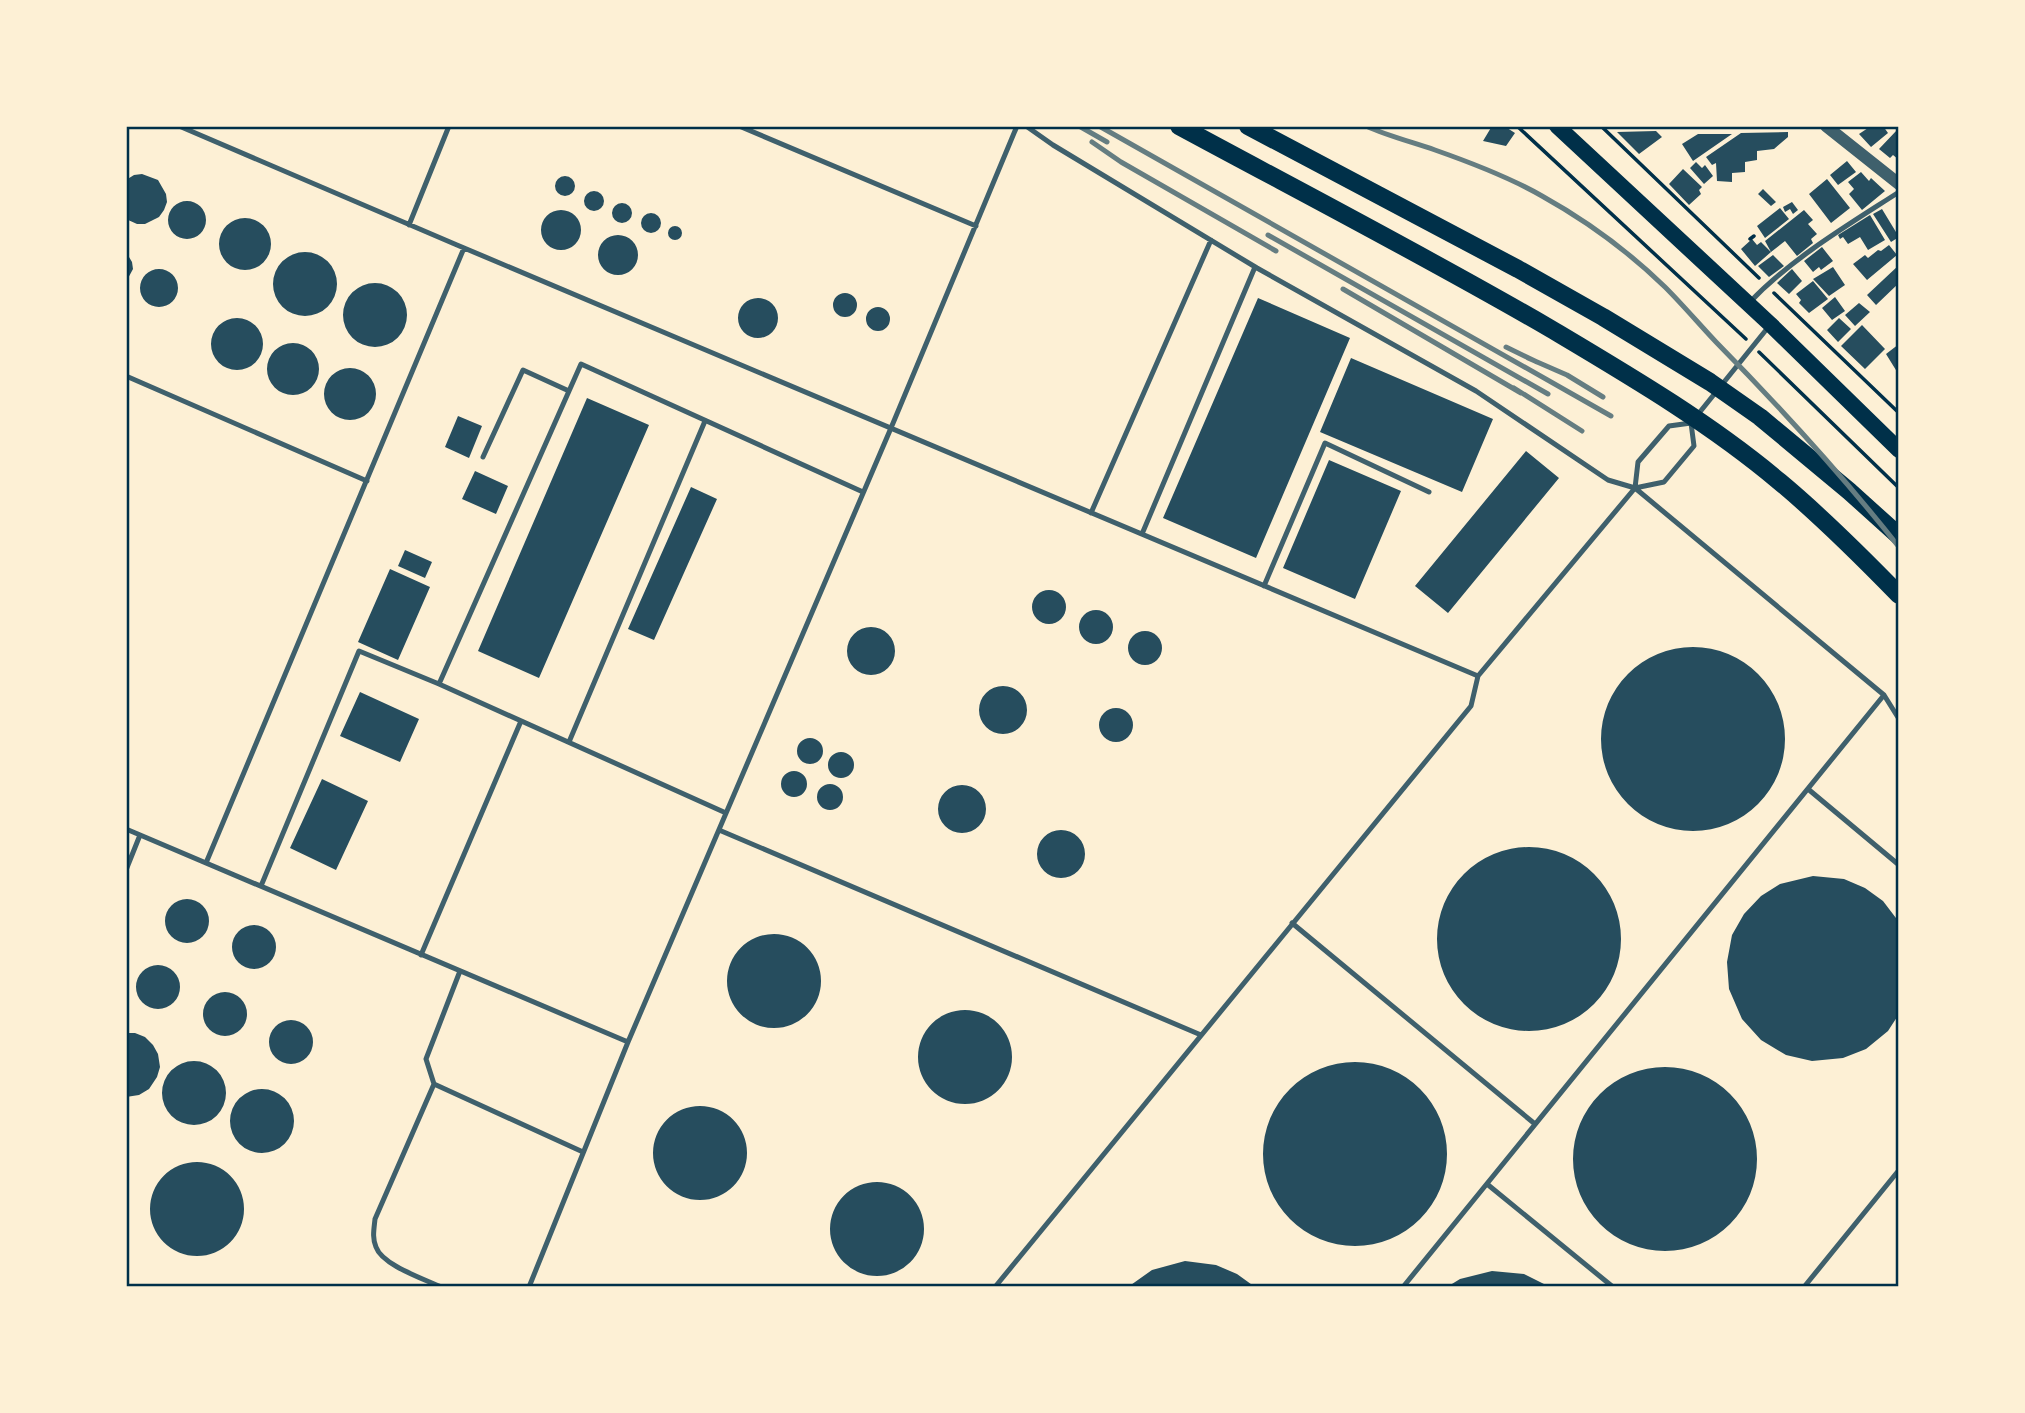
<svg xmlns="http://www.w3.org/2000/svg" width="2025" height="1413" viewBox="0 0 2025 1413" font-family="'Playfair Display',serif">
<rect width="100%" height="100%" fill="#fdf0d5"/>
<path fill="#264d5e" d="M346,126H383V127L374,129H353Z
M1492,126H1504L1515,133L1506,146L1483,141Z
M1871,126H1883L1888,133L1871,147L1859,134Z
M1897,130L1899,132V160L1893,155L1890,158L1879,149Z
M1656,131L1662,137L1639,154L1617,132Z
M1788,132V137L1774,149L1757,151V160L1745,162V172L1732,173V182L1717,181L1716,163L1712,165L1706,157L1741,133Z
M1698,134H1732L1693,161L1682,144Z
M1847,161L1856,172L1838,185L1830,175Z
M1696,162L1702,168L1705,165L1713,176L1704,184L1690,168Z
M1683,169L1702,187L1699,190L1701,194L1689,205L1669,184Z
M1861,172L1869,181L1871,178L1885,191L1862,210L1849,194L1854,189L1848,182Z
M142,174L158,180L166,194L167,202L164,210L159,217L145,224H137L126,219V180L134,175Z
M555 186a10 10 0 1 1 20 0a10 10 0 1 1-20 0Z
M1827,179L1850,208L1831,223L1809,194Z
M1763,189L1776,202L1771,206L1758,194Z
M584 201a10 10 0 1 1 20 0a10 10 0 1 1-20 0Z
M168 220a19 19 0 1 1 38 0a19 19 0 1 1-38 0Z
M1792,202L1798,210L1793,214L1790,209L1785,212L1783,207Z
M612 213a10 10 0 1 1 20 0a10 10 0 1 1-20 0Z
M1780,208L1789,219L1765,238L1757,226Z
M1882,209L1899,237L1891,242L1873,214Z
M1804,210L1813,220L1808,224L1817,234L1811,239L1813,243L1797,256L1785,241L1771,252L1765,241Z
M541 230a20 20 0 1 1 40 0a20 20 0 1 1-40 0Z
M641 223a10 10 0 1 1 20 0a10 10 0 1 1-20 0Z
M1870,215L1885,240L1868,250L1860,237L1848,244L1843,237L1840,239L1838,235Z
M219 244a26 26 0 1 1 52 0a26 26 0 1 1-52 0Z
M668 233a7 7 0 1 1 14 0a7 7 0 1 1-14 0Z
M598 255a20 20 0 1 1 40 0a20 20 0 1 1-40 0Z
M1752,239L1757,245L1761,242L1771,252L1755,266L1741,249Z
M1889,245L1897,255L1867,280L1853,264L1865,255L1868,258L1878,250L1881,251Z
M1822,247L1833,261L1821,270L1819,267L1813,272L1804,261Z
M273 284a32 32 0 1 1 64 0a32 32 0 1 1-64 0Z
M126,252L132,262L133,269L126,282Z
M1773,255L1784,266L1769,277L1758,266Z
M1899,265V283L1876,305L1867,295Z
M1833,267L1845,285L1829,296L1813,279Z
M140 288a19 19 0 1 1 38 0a19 19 0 1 1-38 0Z
M1792,269L1802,281L1789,294L1777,283Z
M1813,281L1828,299L1809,313L1799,303L1801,300L1796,294Z
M343 315a32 32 0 1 1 64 0a32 32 0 1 1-64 0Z
M833 305a12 12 0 1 1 24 0a12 12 0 1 1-24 0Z
M1835,297L1845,311L1832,320L1822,308Z
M1258,298L1350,338L1256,558L1163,518Z
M738 318a20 20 0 1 1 40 0a20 20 0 1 1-40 0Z
M1859,303L1870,312L1855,326L1845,315Z
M866 319a12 12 0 1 1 24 0a12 12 0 1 1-24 0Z
M211 344a26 26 0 1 1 52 0a26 26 0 1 1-52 0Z
M1839,318L1851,329L1838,342L1827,330Z
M1862,325L1885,349L1865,369L1841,346Z
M267 369a26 26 0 1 1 52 0a26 26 0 1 1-52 0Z
M1899,344V375L1886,354Z
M1351,358L1493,419L1462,492L1320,432Z
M324 394a26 26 0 1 1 52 0a26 26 0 1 1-52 0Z
M587,398L649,425L539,678L478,651Z
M458,416L482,426L469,458L445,447Z
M1526,451L1559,478L1448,613L1415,586Z
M1329,460L1401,491L1355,599L1283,568Z
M475,471L508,486L496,514L462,499Z
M691,487L717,499L654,640L628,629Z
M405,550L432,562L425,578L398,566Z
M390,569L430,587L398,660L358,642Z
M1032 607a17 17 0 1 1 34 0a17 17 0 1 1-34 0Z
M1079 627a17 17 0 1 1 34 0a17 17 0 1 1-34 0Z
M847 651a24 24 0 1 1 48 0a24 24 0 1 1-48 0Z
M1128 648a17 17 0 1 1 34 0a17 17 0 1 1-34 0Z
M1601 739a92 92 0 1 1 184 0a92 92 0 1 1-184 0Z
M979 710a24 24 0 1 1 48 0a24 24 0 1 1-48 0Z
M360,692L419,719L400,762L340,736Z
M1099 725a17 17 0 1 1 34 0a17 17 0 1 1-34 0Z
M797 751a13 13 0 1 1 26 0a13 13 0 1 1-26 0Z
M828 765a13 13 0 1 1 26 0a13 13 0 1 1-26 0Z
M781 784a13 13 0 1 1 26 0a13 13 0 1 1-26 0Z
M322,779L368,801L336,870L290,848Z
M817 797a13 13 0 1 1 26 0a13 13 0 1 1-26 0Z
M938 809a24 24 0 1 1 48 0a24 24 0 1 1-48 0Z
M1037 854a24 24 0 1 1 48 0a24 24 0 1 1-48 0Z
M1437 939a92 92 0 1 1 184 0a92 92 0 1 1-184 0Z
M1813,876L1844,879L1865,888L1883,901L1899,922V1014L1888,1031L1866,1049L1843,1058L1812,1061L1786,1055L1761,1040L1742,1019L1729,989L1727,962L1732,935L1744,914L1761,896L1780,884Z
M165 921a22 22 0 1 1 44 0a22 22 0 1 1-44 0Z
M232 947a22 22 0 1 1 44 0a22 22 0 1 1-44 0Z
M727 981a47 47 0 1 1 94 0a47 47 0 1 1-94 0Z
M136 987a22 22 0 1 1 44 0a22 22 0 1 1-44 0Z
M203 1014a22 22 0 1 1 44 0a22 22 0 1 1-44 0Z
M918 1057a47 47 0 1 1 94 0a47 47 0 1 1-94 0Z
M269 1042a22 22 0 1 1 44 0a22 22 0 1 1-44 0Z
M126,1033H135L145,1037L153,1045L158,1054L160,1067L157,1077L149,1089L139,1095L126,1097Z
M162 1093a32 32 0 1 1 64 0a32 32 0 1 1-64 0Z
M1263 1154a92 92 0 1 1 184 0a92 92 0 1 1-184 0Z
M1573 1159a92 92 0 1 1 184 0a92 92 0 1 1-184 0Z
M230 1121a32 32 0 1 1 64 0a32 32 0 1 1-64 0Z
M653 1153a47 47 0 1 1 94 0a47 47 0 1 1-94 0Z
M150 1209a47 47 0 1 1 94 0a47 47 0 1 1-94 0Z
M830 1229a47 47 0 1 1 94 0a47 47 0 1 1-94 0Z
M1185,1261L1216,1265L1237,1274L1255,1287H1128L1152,1270Z
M1492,1271L1524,1274L1550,1287H1447L1460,1279Z"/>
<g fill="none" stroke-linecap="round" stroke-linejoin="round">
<path stroke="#003049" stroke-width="3.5" d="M1517,126L1746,339
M1601,126L1759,278
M1750,239L1754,236
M1774,293L1899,413
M1759,352L1899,488"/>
<path stroke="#3f606c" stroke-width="5" d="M179,126L457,245L1478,676L1635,488L1638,462L1669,426L1691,423L1770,325
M739,126L976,226
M1026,126L1053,145L1257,268L1476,391L1608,480L1635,488L1884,695L1899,719
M409,225L449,126
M1750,302C1792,258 1848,225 1899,192
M126,376L367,481
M483,457L523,370L569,391
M1635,488L1664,482L1694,446L1691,423
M1091,513L1211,240
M1142,534L1255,267
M1264,586L1325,443L1429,492
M569,742L705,421
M1808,789L1899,865
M726,813L439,684L581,364L863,492
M126,829L628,1042
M719,830L1201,1035
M206,863L464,248
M126,870L140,835
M261,886L359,651L439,684
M1292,923L1535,1124
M421,955L521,721
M434,1084L583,1152
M1487,1184L1613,1287
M441,1287C424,1279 382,1265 376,1247C372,1238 374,1229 375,1219L434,1084L426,1059L460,971
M529,1287L628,1042L891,428L1017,126
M995,1287L1471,706L1478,676
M1403,1287L1884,695
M1804,1287L1899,1170"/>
<path stroke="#3f606c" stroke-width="12" d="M1826,126L1899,184"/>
<path stroke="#003049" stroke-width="16" d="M1557,126L1770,324L1899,450"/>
<path stroke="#003049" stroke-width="18" d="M1179,126C1303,193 1429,258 1551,329C1630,376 1710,423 1780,482C1822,517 1861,556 1899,595
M1248,126L1518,269L1603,317L1710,382L1760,417L1849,491L1899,536"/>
<path stroke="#657d81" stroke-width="5" d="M1079,126L1107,142
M1099,126L1611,416
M1366,126C1388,136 1412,142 1435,150C1472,163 1509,177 1542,196C1587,221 1629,252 1665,287C1683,305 1699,324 1716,342C1780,407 1842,475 1899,547
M1092,142L1121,162L1276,251
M1268,235L1548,394
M1343,289L1521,393
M1506,347L1537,362
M1528,358L1567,375L1603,397
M1514,388L1582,431"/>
</g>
<rect width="2025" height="1413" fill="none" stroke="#fdf0d5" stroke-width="256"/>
<rect x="128" y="128" width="1769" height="1157" fill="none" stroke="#003049" stroke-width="2.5"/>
</svg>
